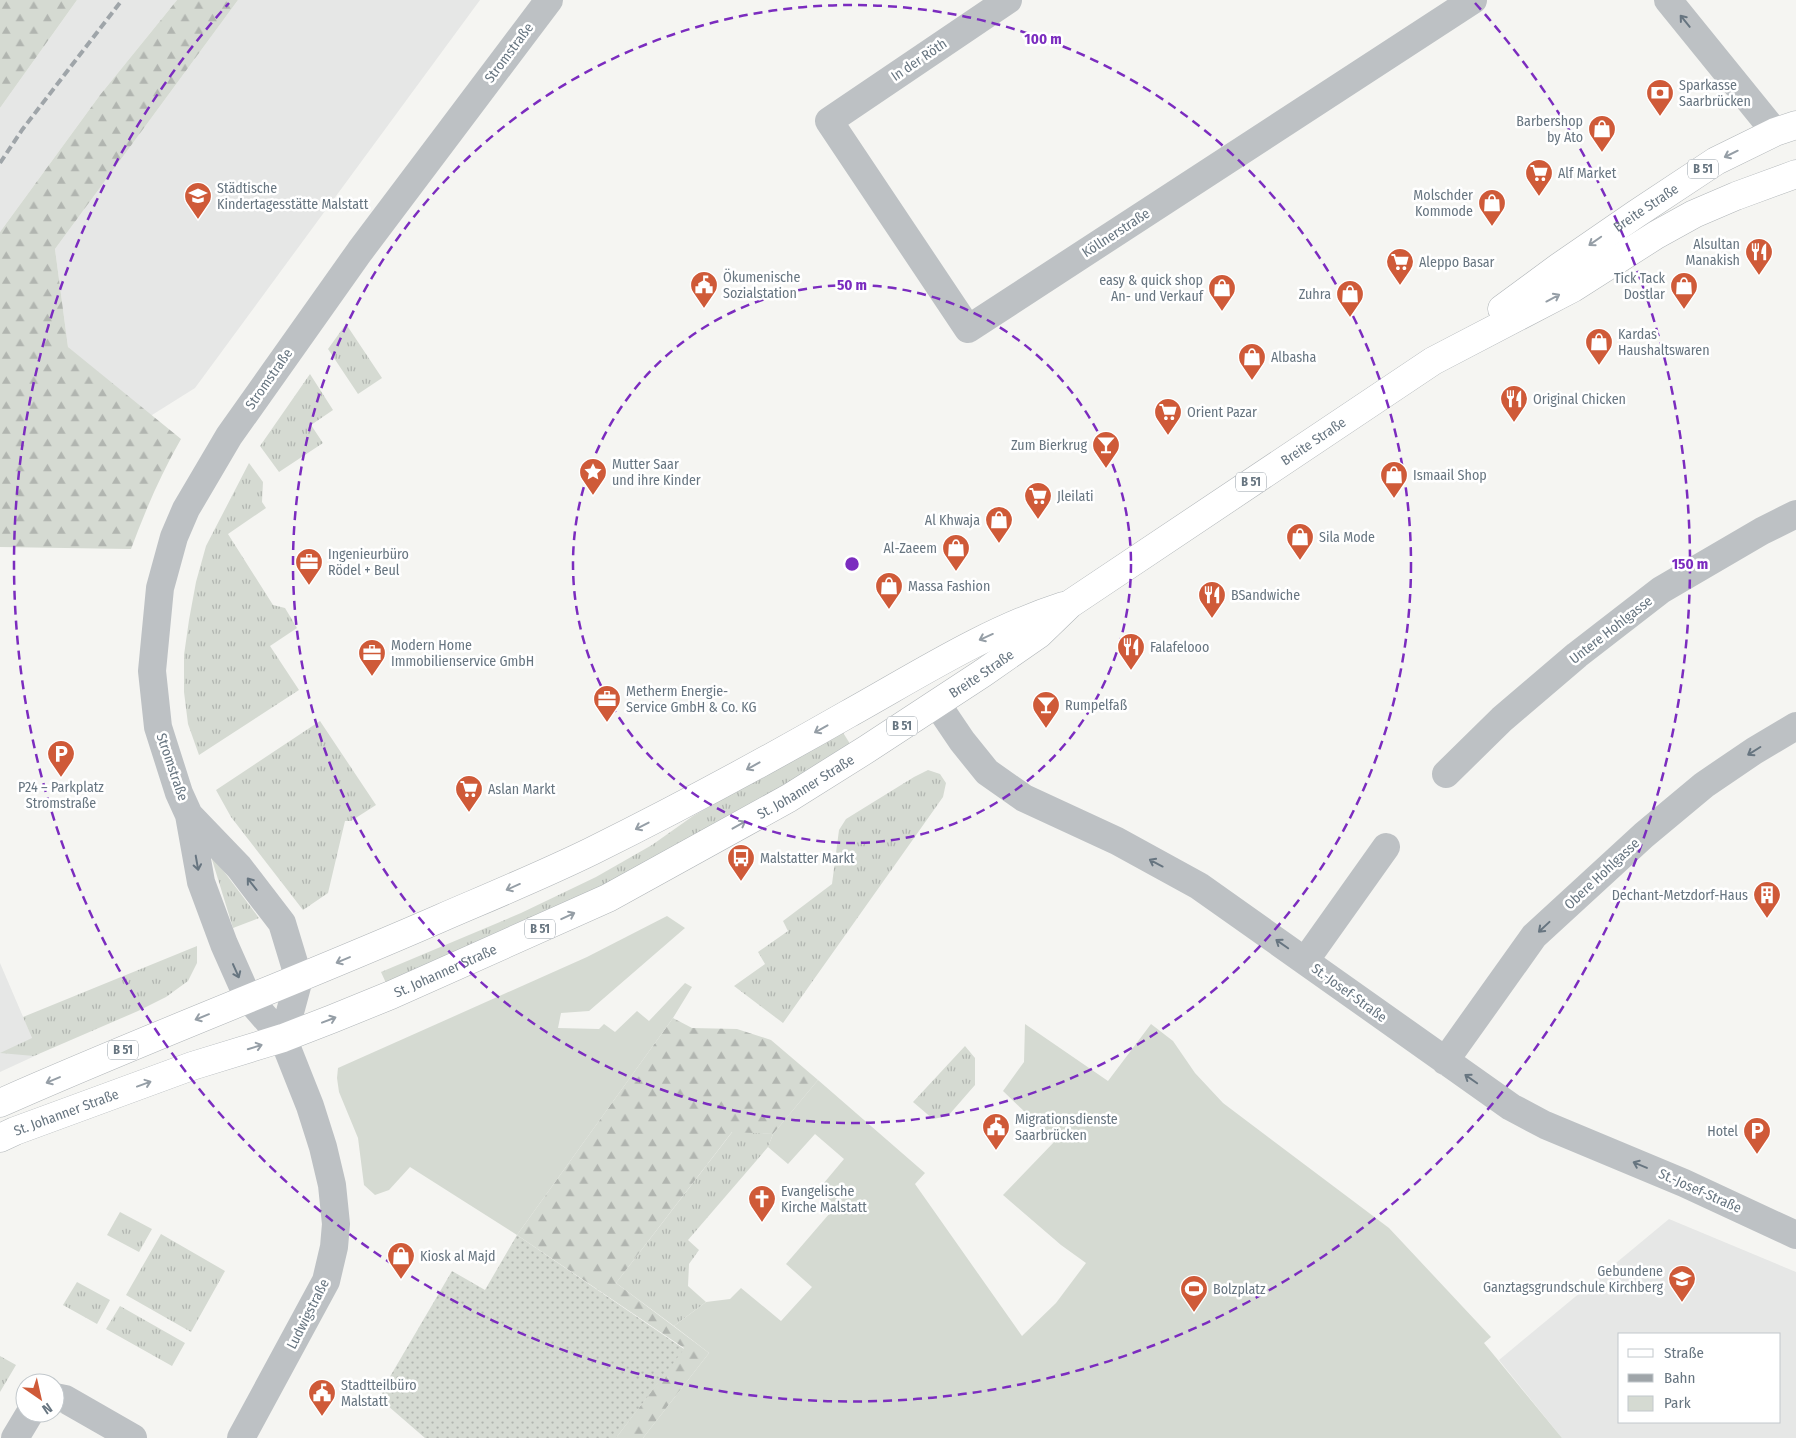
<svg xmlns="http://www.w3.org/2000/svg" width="1796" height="1438" viewBox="0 0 1796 1438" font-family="'Fira Sans Condensed',sans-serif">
<defs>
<pattern id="grass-tufts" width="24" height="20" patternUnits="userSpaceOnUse" patternTransform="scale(1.25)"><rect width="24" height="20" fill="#d5dad2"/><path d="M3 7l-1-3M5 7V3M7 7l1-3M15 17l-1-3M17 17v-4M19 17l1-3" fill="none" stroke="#b1b5b0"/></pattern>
<pattern id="forest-firs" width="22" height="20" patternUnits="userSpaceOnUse" patternTransform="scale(1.25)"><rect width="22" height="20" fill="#d5dad2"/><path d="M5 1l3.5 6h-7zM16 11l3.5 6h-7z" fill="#b1b5b0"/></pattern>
<pattern id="garden-dots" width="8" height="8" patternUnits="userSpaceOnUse" patternTransform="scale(1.25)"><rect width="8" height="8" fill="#d5dad2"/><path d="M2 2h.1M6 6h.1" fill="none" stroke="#b1b5b0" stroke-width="1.8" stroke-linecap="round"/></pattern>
</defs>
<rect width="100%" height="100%" fill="#f5f5f2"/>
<path fill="#e6e7e6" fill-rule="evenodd" d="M77,0H177L100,95L0,232V108Z
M238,0H480L195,388L152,415L122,456L68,347L55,249Z
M0,963L39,1054L0,1072Z
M1669,1219L1796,1272V1438H1562L1499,1360ZM1780,1334V1422H1620V1334Z"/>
<path fill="url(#grass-tufts)" d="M346,324L382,378L358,394L328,349Z
M310,374L333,410L311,425L323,443L279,472L260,446Z
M249,463L263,482L262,502L266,508L228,534L273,605L285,608L297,628L270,646L299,690L199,755L188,724L184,692V655L189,620L196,582L206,546Z
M320,721L376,805L351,821H345L328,893L303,910L231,817L216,790Z
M842,731L852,747L784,789L602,887L386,983L381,972L521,913L596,877L652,845L693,816Z
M928,770L940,774L946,783L943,797L783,1023L734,986L765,964L758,952L788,931L783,921L832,884L839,830L846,819L914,777Z
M210,853L259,918L233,928Z
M197,946V963L188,981L166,997L138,1011L34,1056L0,1053L32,1038L23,1017Z
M965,1046L975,1058V1085L948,1116L933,1119L913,1102Z
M733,1131L773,1134L768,1147L688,1240L699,1250L689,1264L688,1286L706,1302L674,1326L616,1283Z
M120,1212L152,1229L139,1252L107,1235Z
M161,1234L225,1271L191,1332L126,1295Z
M77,1282L110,1300L97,1324L63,1305Z
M120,1306L185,1343L172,1366L106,1329Z
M0,1356L16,1365L0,1392Z"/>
<path fill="url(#forest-firs)" d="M0,0H77L0,108Z
M177,0H238L55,249L68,347L181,439C161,474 145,511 131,549L0,547V232L100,95Z
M673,1018L692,1028L737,1029L771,1040L818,1080L773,1134L732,1132L616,1283L709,1353L643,1438H616L684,1348L517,1235Z"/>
<path fill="#d5dad2" d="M667,916L685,928L589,1011L561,1013L558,1028L599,1029L604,1024L615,1032L637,1011L649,1021L685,983L692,987L673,1018L517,1235L410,1167L389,1190L375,1195L364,1185L358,1138L339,1092L337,1078L338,1068L587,957Z
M1025,1024L1108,1081L1151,1024L1173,1041L1195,1073L1223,1103L1389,1228L1491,1337L1484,1343L1562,1438H643L709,1353L674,1326L706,1302L730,1299L741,1288L781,1321L812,1287L786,1264L836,1206L818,1190L844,1159L815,1134L788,1164L768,1147L773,1134L818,1080L925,1173L915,1184L1022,1336L1056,1303L1086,1263L1061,1245L1003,1195L1055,1141L1003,1091L1024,1062Z"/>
<path fill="url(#garden-dots)" d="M517,1235L684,1349L616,1438H425L380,1399L388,1380L452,1271L485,1290Z"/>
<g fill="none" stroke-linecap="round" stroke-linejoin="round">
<defs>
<g id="major">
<path id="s1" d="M1502,309L1559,267L1636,214L1716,161L1775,132L1796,125"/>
<path d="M0,1103C146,1038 295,982 441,918C492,896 543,875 592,851C679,808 764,762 848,714C918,675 986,631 1063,606"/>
<path id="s2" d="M0,1138L15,1131L192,1066L283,1038L332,1019L391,995L608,898L789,798L867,749L983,673L1039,634L1070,604L1433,361L1573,288L1656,235L1694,214L1736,196L1796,174"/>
</g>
</defs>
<use href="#major" stroke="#b0b5b8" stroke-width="29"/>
<path stroke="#bdc1c4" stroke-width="28" d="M1008,0L829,121L968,329L1473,0
M1668,0L1775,132
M937,704L962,741L987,772L1024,798L1117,841L1199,886L1511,1107L1545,1125L1684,1183L1796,1235
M1446,774L1502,719L1577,655L1661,590L1762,531L1796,514
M189,815L239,867L282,923L299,979L283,1038
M1305,961L1386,847
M1445,1061L1534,936L1644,835L1704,785L1754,751L1796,726
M55,1397L65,1399L133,1438
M15,1438L30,1413
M241,1438L326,1281L334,1247L336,1224L332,1185L323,1147L310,1106L283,1038L248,998L224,944L201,882L189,815L179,793L158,727L152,671L160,588L174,537L186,509L229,436L360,251L549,0"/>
<use href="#major" stroke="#fff" stroke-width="28"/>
<path stroke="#9fa5a9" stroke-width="4" stroke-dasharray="8 4" stroke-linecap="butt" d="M0,163L22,130L122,0"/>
</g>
<defs><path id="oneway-shaft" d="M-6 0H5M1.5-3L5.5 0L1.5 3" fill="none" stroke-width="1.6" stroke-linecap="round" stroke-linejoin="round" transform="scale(1.25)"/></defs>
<g stroke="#677580">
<use href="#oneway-shaft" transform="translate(1685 21) rotate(-129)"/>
<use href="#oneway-shaft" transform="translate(1754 751) rotate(148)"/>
<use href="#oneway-shaft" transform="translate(197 863) rotate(80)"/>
<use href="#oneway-shaft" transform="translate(1156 863) rotate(-152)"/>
<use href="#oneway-shaft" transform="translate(252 884) rotate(-128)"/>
<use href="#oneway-shaft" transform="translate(1544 927) rotate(137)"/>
<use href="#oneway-shaft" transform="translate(1282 944) rotate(-145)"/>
<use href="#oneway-shaft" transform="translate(236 971) rotate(66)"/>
<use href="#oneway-shaft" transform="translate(1471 1079) rotate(-145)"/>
<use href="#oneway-shaft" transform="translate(1640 1165) rotate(-157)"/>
</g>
<g stroke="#959ea6">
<use href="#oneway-shaft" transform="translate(1731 154) rotate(154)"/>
<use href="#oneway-shaft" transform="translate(1595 241) rotate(145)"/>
<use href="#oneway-shaft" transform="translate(1553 298) rotate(-28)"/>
<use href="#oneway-shaft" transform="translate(986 637) rotate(156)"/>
<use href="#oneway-shaft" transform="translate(821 729) rotate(151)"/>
<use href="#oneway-shaft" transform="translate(753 766) rotate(151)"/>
<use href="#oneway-shaft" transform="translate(739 825) rotate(-29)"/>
<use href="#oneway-shaft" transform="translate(642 826) rotate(153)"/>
<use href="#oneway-shaft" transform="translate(513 887) rotate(156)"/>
<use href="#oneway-shaft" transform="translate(568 916) rotate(-25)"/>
<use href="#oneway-shaft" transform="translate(343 960) rotate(157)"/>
<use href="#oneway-shaft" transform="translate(202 1017) rotate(158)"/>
<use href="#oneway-shaft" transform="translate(329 1020) rotate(-21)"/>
<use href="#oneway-shaft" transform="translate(255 1047) rotate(-17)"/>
<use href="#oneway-shaft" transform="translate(53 1080) rotate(157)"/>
<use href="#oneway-shaft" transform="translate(144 1084) rotate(-20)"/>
</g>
<g fill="none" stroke="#7b2cbf" stroke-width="2.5" stroke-dasharray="9 6">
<circle cx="852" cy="564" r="279"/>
<circle cx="852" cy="564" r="559"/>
<path d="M1475 3A838 838 0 1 1 229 3"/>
</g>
<defs>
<symbol id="bank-pin" viewBox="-11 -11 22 30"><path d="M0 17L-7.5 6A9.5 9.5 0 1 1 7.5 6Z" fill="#cf5a38" stroke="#fff"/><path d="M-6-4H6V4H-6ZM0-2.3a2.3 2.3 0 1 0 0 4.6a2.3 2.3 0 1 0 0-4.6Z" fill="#fff"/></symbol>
<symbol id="shop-pin" viewBox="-11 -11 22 30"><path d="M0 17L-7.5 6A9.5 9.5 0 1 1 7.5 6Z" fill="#cf5a38" stroke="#fff"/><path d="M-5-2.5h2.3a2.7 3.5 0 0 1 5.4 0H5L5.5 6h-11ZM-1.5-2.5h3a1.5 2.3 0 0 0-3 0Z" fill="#fff"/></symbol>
<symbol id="supermarket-pin" viewBox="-11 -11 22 30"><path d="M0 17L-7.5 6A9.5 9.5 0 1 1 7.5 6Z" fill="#cf5a38" stroke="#fff"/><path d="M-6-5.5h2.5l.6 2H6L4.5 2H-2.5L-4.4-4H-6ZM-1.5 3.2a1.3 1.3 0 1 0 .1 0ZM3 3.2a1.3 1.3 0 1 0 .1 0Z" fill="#fff"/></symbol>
<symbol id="school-pin" viewBox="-11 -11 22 30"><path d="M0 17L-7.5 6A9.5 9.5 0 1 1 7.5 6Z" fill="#cf5a38" stroke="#fff"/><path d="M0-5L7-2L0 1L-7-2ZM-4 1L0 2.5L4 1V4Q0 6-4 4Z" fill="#fff"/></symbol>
<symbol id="restaurant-pin" viewBox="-11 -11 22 30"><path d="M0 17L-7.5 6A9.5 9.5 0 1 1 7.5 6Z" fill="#cf5a38" stroke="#fff"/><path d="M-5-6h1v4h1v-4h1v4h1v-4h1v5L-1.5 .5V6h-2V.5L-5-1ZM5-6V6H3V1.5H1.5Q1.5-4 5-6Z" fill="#fff"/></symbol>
<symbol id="civic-pin" viewBox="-11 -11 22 30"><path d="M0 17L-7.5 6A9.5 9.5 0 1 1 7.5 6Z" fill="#cf5a38" stroke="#fff"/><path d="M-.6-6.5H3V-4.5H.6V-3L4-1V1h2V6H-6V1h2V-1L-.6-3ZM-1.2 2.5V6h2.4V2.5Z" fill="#fff"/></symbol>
<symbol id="bar-pin" viewBox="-11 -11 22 30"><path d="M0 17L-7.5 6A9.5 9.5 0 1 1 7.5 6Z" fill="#cf5a38" stroke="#fff"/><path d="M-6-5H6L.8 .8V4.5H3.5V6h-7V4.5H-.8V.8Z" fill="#fff"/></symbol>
<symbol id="sight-pin" viewBox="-11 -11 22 30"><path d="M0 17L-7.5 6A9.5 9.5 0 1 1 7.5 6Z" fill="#cf5a38" stroke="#fff"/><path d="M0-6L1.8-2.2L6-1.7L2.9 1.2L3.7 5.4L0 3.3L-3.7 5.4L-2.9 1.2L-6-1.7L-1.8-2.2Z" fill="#fff"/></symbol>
<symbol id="office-pin" viewBox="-11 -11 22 30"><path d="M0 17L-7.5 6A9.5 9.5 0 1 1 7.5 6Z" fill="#cf5a38" stroke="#fff"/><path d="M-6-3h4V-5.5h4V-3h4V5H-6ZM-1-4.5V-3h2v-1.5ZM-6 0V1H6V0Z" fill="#fff"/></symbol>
<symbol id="parking-pin" viewBox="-11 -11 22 30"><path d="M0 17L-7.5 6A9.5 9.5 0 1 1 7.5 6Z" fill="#cf5a38" stroke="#fff"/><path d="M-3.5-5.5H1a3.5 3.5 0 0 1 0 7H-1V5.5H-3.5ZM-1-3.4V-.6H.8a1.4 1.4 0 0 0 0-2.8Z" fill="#fff"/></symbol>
<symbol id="bus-pin" viewBox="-11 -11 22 30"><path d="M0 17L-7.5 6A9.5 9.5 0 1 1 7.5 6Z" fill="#cf5a38" stroke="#fff"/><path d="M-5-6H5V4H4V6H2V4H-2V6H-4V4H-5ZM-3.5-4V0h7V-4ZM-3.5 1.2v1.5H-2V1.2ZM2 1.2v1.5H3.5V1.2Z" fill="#fff"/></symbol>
<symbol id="building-pin" viewBox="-11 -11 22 30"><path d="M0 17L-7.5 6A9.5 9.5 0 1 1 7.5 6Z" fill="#cf5a38" stroke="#fff"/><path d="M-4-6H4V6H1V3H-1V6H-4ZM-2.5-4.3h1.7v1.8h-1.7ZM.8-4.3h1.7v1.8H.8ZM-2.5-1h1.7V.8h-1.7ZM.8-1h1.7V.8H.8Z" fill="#fff"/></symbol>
<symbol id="church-pin" viewBox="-11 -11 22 30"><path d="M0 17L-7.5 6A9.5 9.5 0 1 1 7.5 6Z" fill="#cf5a38" stroke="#fff"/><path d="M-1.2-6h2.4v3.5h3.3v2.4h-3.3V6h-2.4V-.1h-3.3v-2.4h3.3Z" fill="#fff"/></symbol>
<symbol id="stadium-pin" viewBox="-11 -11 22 30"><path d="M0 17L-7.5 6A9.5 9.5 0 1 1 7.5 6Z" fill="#cf5a38" stroke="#fff"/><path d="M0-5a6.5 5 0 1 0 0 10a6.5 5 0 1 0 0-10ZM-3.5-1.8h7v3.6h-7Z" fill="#fff"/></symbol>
</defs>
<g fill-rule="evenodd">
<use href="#bank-pin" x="1644" y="77" width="32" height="43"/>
<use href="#shop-pin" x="1586" y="113" width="32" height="43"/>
<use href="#supermarket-pin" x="1523" y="157" width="32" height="43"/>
<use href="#school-pin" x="182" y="180" width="32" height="43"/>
<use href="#shop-pin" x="1476" y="187" width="32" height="43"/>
<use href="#restaurant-pin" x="1743" y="236" width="32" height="43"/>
<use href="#supermarket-pin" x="1384" y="246" width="32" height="43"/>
<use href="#civic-pin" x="688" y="269" width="32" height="43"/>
<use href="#shop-pin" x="1668" y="270" width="32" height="43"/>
<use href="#shop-pin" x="1206" y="272" width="32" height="43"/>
<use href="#shop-pin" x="1334" y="278" width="32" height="43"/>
<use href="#shop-pin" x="1583" y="326" width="32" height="43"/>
<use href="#shop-pin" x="1236" y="341" width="32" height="43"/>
<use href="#restaurant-pin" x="1498" y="383" width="32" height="43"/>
<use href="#supermarket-pin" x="1152" y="396" width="32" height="43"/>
<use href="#bar-pin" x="1090" y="429" width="32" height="43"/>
<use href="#sight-pin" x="577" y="456" width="32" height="43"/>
<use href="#shop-pin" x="1378" y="459" width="32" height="43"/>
<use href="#supermarket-pin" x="1022" y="480" width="32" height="43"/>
<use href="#shop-pin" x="983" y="504" width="32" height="43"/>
<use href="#shop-pin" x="1284" y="521" width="32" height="43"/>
<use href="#shop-pin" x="940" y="532" width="32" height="43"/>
<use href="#office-pin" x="293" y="546" width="32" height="43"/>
<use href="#shop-pin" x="873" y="570" width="32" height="43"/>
<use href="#restaurant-pin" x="1196" y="579" width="32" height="43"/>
<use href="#restaurant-pin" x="1115" y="631" width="32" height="43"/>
<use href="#office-pin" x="356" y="637" width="32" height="43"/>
<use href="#office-pin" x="591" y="683" width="32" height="43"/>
<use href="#bar-pin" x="1030" y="689" width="32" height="43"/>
<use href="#parking-pin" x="45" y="738" width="32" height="43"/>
<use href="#supermarket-pin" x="453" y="773" width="32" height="43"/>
<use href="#bus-pin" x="725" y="842" width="32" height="43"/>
<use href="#building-pin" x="1751" y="879" width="32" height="43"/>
<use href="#civic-pin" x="980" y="1111" width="32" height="43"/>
<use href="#parking-pin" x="1741" y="1115" width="32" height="43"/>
<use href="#church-pin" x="746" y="1183" width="32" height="43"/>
<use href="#shop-pin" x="385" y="1240" width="32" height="43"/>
<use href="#school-pin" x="1666" y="1263" width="32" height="43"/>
<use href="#stadium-pin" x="1178" y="1273" width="32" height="43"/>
<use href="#civic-pin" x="306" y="1377" width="32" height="43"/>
</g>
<g text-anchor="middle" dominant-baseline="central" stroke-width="5" stroke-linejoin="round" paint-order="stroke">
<g fill="#fff" stroke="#959ea6" stroke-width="1">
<rect x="1688" y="159.5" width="30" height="19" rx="4"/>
<rect x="1236" y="472.5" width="30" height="19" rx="4"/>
<rect x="887" y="716.5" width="30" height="19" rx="4"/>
<rect x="525" y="919.5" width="30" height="19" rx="4"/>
<rect x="108" y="1040.5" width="30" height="19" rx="4"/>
</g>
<g font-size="12" font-weight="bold" fill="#677580">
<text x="1703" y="169">B 51</text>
<text x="1251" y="482">B 51</text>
<text x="902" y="726">B 51</text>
<text x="540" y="929">B 51</text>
<text x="123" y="1050">B 51</text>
</g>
<g font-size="14" fill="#677580" stroke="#fff">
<text transform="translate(509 53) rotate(-53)">Stromstraße</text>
<text transform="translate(919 60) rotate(-34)">In der Röth</text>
<text stroke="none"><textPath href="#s1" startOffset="176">Breite Straße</textPath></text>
<text transform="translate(1116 233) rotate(-33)">Köllnerstraße</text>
<text transform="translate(269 379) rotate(-55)">Stromstraße</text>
<text stroke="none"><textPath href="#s2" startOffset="1496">Breite Straße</textPath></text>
<text transform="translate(1611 630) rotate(-38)">Untere Hohlgasse</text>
<text stroke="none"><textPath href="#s2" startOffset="1090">Breite Straße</textPath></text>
<text transform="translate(172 767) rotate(71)">Stromstraße</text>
<text stroke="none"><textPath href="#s2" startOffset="881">St. Johanner Straße</textPath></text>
<text transform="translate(1602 874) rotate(-43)">Obere Hohlgasse</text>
<text stroke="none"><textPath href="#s2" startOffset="476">St. Johanner Straße</textPath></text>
<text transform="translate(1349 993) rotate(36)">St.-Josef-Straße</text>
<text stroke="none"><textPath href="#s2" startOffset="71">St. Johanner Straße</textPath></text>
<text transform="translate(1700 1191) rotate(24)">St.-Josef-Straße</text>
<text transform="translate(308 1314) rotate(-63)">Ludwigstraße</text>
</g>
<g font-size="14" fill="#677580" stroke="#fff" text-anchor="start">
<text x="1679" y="85">Sparkasse<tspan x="1679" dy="16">Saarbrücken</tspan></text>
<text x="1583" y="121" text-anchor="end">Barbershop<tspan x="1583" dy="16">by Ato</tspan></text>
<text x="1558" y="173">Alf Market</text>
<text x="217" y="188">Städtische<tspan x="217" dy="16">Kindertagesstätte Malstatt</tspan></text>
<text x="1473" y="195" text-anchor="end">Molschder<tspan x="1473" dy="16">Kommode</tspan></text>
<text x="1740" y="244" text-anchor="end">Alsultan<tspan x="1740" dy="16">Manakish</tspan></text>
<text x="1419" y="262">Aleppo Basar</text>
<text x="723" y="277">Ökumenische<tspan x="723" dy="16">Sozialstation</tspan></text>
<text x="1665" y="278" text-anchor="end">Tick Tack<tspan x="1665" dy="16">Dostlar</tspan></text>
<text x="1203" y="280" text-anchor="end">easy &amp; quick shop<tspan x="1203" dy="16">An- und Verkauf</tspan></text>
<text x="1331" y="294" text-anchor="end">Zuhra</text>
<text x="1618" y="334">Kardas<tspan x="1618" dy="16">Haushaltswaren</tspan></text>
<text x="1271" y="357">Albasha</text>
<text x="1533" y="399">Original Chicken</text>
<text x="1187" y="412">Orient Pazar</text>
<text x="1087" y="445" text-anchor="end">Zum Bierkrug</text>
<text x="612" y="464">Mutter Saar<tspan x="612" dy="16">und ihre Kinder</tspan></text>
<text x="1413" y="475">Ismaail Shop</text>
<text x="1057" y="496">Jleilati</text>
<text x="980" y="520" text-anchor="end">Al Khwaja</text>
<text x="1319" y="537">Sila Mode</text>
<text x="937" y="548" text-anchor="end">Al-Zaeem</text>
<text x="328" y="554">Ingenieurbüro<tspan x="328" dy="16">Rödel + Beul</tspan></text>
<text x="908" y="586">Massa Fashion</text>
<text x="1231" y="595">BSandwiche</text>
<text x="391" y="645">Modern Home<tspan x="391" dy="16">Immobilienservice GmbH</tspan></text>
<text x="1150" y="647">Falafelooo</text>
<text x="626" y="691">Metherm Energie-<tspan x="626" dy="16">Service GmbH &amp; Co. KG</tspan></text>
<text x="1065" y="705">Rumpelfaß</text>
<text x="61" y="787" text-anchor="middle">P24 – Parkplatz<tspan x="61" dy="16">Stromstraße</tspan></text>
<text x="488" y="789">Aslan Markt</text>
<text x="760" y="858">Malstatter Markt</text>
<text x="1748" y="895" text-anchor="end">Dechant-Metzdorf-Haus</text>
<text x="1015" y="1119">Migrationsdienste<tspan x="1015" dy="16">Saarbrücken</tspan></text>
<text x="1738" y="1131" text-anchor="end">Hotel</text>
<text x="781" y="1191">Evangelische<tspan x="781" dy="16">Kirche Malstatt</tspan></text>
<text x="420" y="1256">Kiosk al Majd</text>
<text x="1663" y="1271" text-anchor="end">Gebundene<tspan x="1663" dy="16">Ganztagsgrundschule Kirchberg</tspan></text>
<text x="1213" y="1289">Bolzplatz</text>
<text x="341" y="1385">Stadtteilbüro<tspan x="341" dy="16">Malstatt</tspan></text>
</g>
</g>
<circle cx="852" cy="564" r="8" fill="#7b2cbf" stroke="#fff" stroke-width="2.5"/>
<g font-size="15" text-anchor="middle" font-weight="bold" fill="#7b2cbf" stroke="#fff" stroke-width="5" stroke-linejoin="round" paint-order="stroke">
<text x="1043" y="44">100 m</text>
<text x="852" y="290">50 m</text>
<text x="1690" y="569">150 m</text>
</g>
<rect x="1618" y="1333" width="162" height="90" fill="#ffffff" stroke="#c2c8cc"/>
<rect x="1628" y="1349" width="25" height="8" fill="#ffffff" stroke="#c2c8cc"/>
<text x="1664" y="1358" font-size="15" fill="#677580">Straße</text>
<rect x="1628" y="1374" width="25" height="8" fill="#9fa5a9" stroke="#c2c8cc"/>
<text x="1664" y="1383" font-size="15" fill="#677580">Bahn</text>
<rect x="1628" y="1396" width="25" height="15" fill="#d5dad2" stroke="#c2c8cc"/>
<text x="1664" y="1408" font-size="15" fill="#677580">Park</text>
<g transform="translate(40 1398) rotate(146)"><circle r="24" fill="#ffffff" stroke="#c2c8cc"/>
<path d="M0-4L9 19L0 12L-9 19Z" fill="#cf5a38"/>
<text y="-8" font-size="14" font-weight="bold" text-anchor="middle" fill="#677580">N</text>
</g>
</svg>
